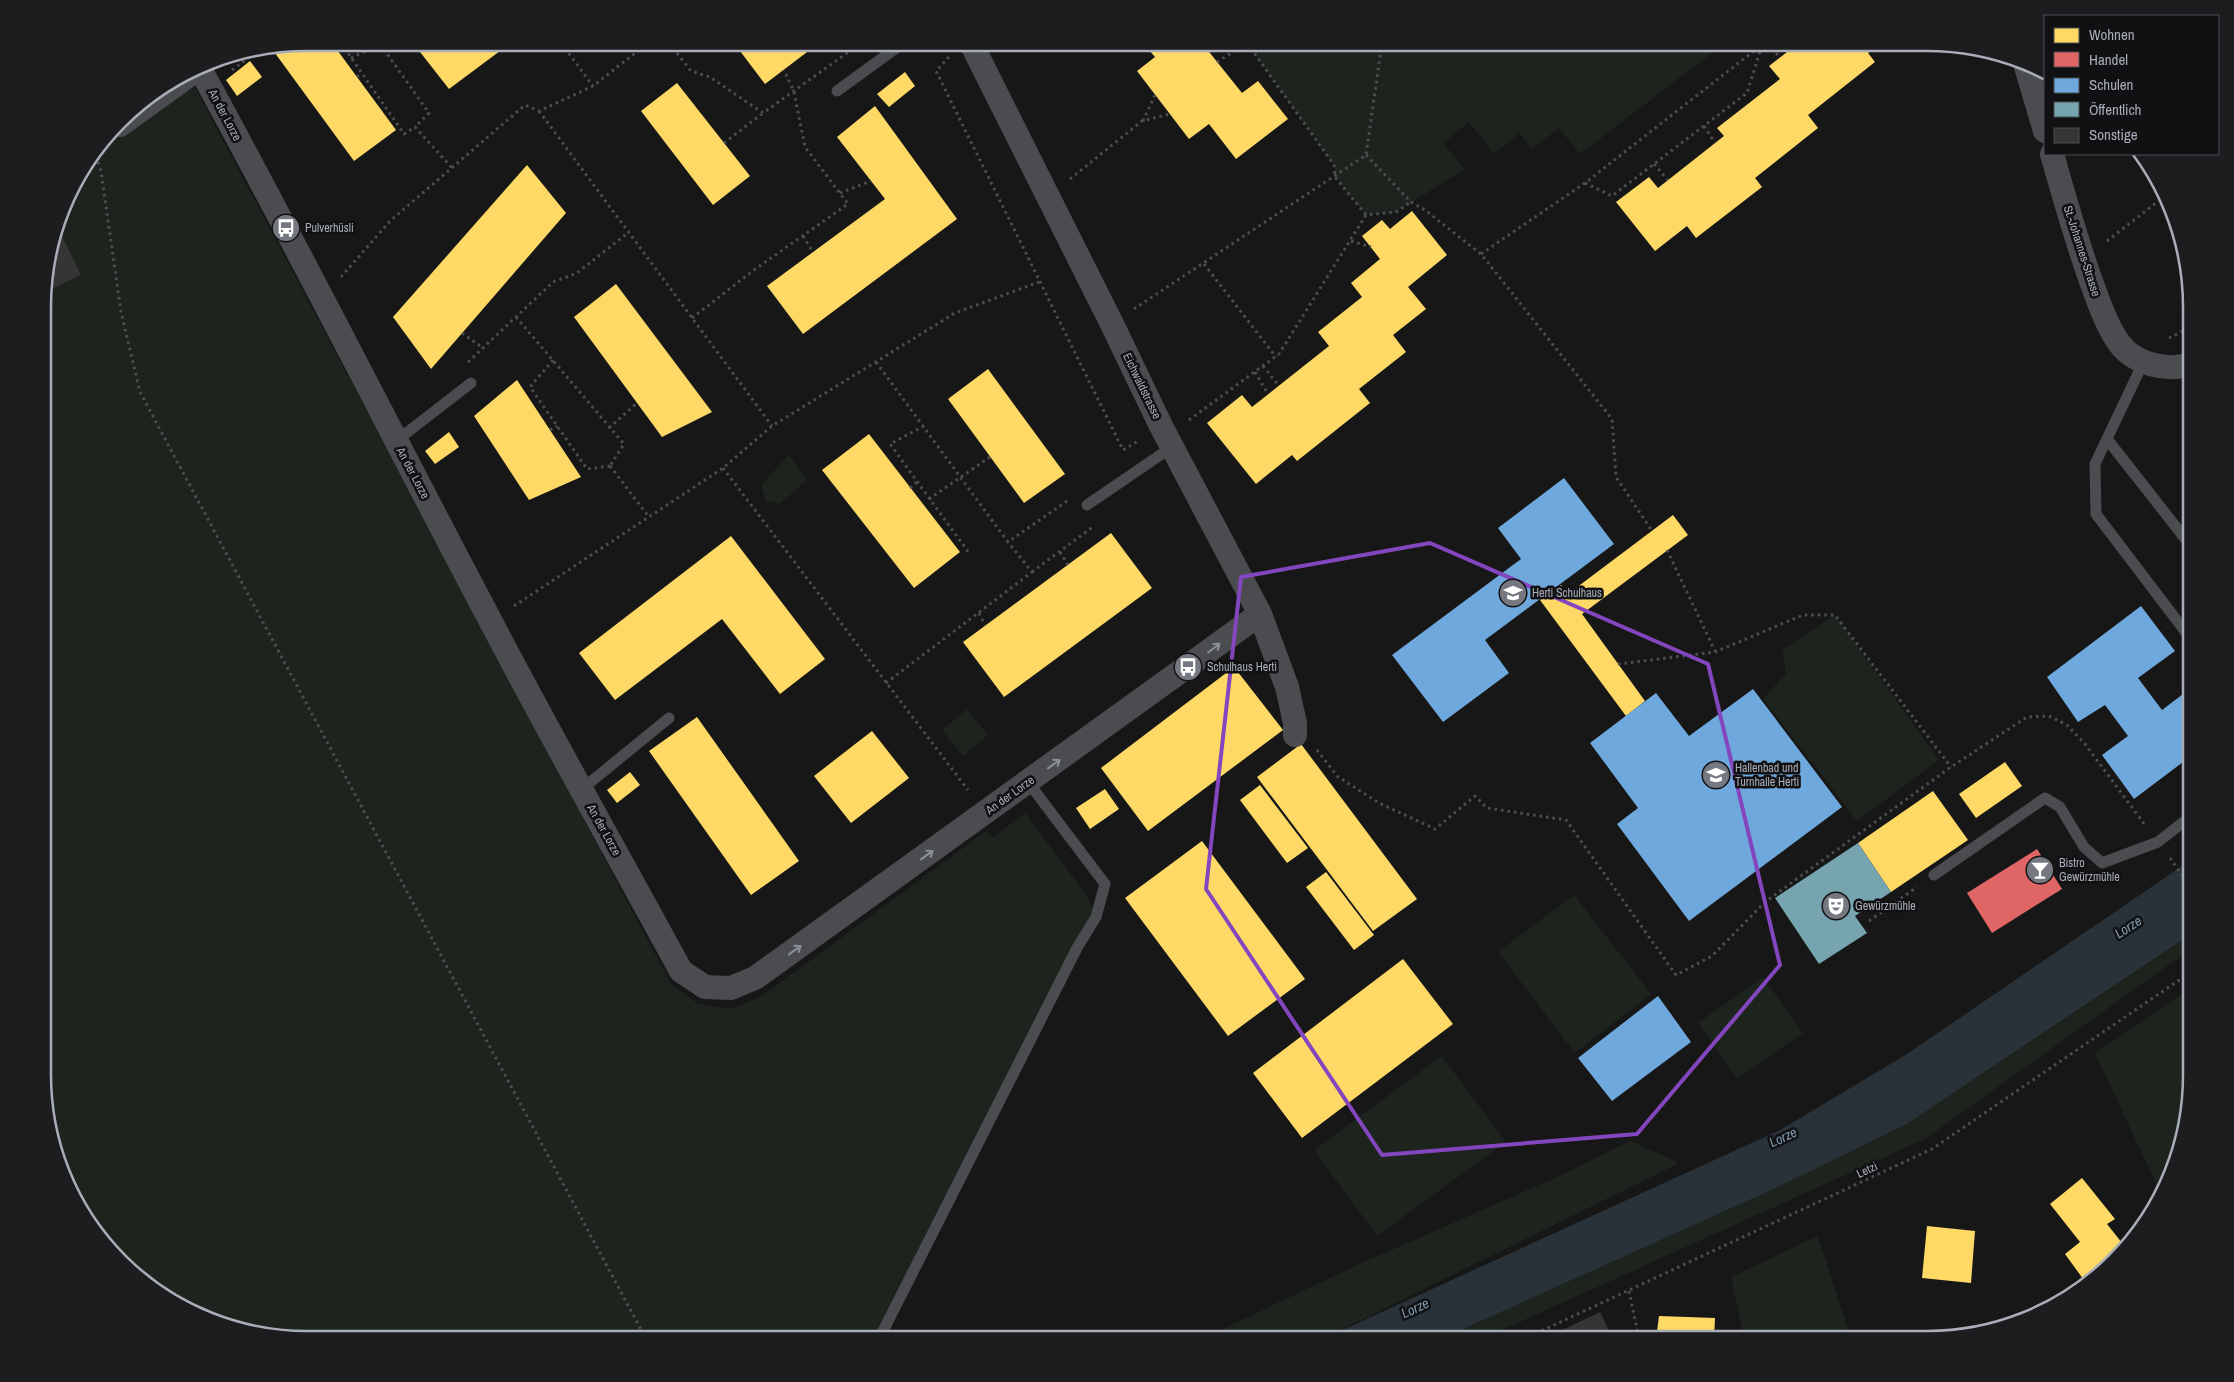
<svg xmlns="http://www.w3.org/2000/svg" width="2234" height="1382" viewBox="0 0 2234 1382" font-family="'Archivo Narrow',sans-serif">
<rect width="100%" height="100%" fill="#171717"/>
<path fill="#1d241e" d="M1247,43H1725L1580,154L1559,128L1532,149L1519,133L1494,154L1469,122L1443,143L1465,169L1396,212L1366,215L1335,177L1334,165Z
M195,88L671,984L697,1003L730,1009L762,996L986,831L992,838L1025,813L1085,893L1096,917L879,1339H307L238,1330L160,1295L120,1262L78,1207L45,1109V273L70,190L132,108L134,114Z
M789,455L807,480L780,504L766,501L761,485Z
M1835,615L1939,760L1857,821L1763,699L1786,674L1782,650Z
M967,709L988,735L963,756L942,730Z
M1574,895L1651,994L1575,1053L1498,952Z
M2191,934V949L1925,1139L1482,1339H1441L1776,1188L1907,1124Z
M1763,977L1803,1033L1737,1079L1698,1023Z
M2191,988V1092L2178,1160L2161,1194L2095,1053Z
M1442,1056L1506,1142L1377,1236L1314,1150Z
M1630,1141L1679,1163L1323,1339H1202L1355,1266L1564,1174Z
M1818,1236L1851,1339H1744L1731,1277Z"/>
<path fill="#2a3239" d="M2191,860V934L1907,1124L1776,1188L1441,1339H1323L1780,1130L1907,1054Z"/>
<path fill="#ffd966" d="M307,43H332L396,130L354,161L272,49Z
M413,43H506L508,45L449,89Z
M734,43H819L765,84Z
M1143,43H1202L1242,93L1258,81L1288,119L1236,159L1209,124L1189,139L1137,71L1155,57Z
M1799,43H1882L1868,53L1875,62L1808,115L1818,128L1755,178L1762,187L1696,238L1687,226L1655,251L1616,202L1649,177L1658,188L1724,136L1717,128L1780,79L1769,66Z
M250,61L262,77L237,96L226,80Z
M905,72L915,86L889,107L877,94Z
M677,83L750,176L713,205L641,111Z
M875,106L957,219L803,334L767,286L885,199L837,137Z
M527,165L566,213L431,369L393,317Z
M1412,211L1447,255L1408,287L1426,309L1393,335L1406,352L1359,389L1370,403L1297,461L1292,455L1256,484L1207,423L1242,395L1252,407L1329,346L1318,332L1362,297L1351,283L1380,259L1362,236L1382,220L1390,229Z
M616,284L712,412L662,437L574,317Z
M988,369L1065,474L1024,503L948,399Z
M517,380L581,477L529,500L474,416Z
M449,432L459,447L435,464L425,451Z
M869,434L960,552L914,588L822,470Z
M1673,515L1688,535L1582,614L1645,701L1626,716L1540,600L1561,585L1568,594Z
M1111,533L1152,588L1004,697L963,642Z
M731,536L825,659L780,694L722,619L615,700L579,653Z
M1234,667L1283,730L1148,831L1101,768Z
M697,717L799,861L751,895L649,751Z
M872,731L909,778L851,823L814,776Z
M1301,744L1417,899L1373,931L1257,777Z
M2005,762L2022,786L1976,818L1959,794Z
M630,772L640,785L617,803L607,790Z
M1260,785L1308,848L1287,863L1240,800Z
M1105,789L1119,809L1090,829L1076,808Z
M1933,791L1968,840L1891,892L1858,843Z
M1202,841L1305,979L1228,1036L1125,898Z
M1326,872L1374,935L1354,950L1306,887Z
M1403,959L1453,1024L1302,1138L1253,1073Z
M2082,1178L2115,1219L2107,1224L2126,1248L2114,1262L2086,1283L2065,1254L2080,1242L2050,1204Z
M1927,1226L1975,1231L1971,1283L1922,1278Z
M1659,1316L1715,1318L1714,1339H1656Z"/>
<path fill="#e06666" d="M2037,849L2062,889L1992,933L1967,893Z"/>
<path fill="#6fa8dc" d="M1564,478L1614,544L1485,640L1509,673L1443,722L1392,655L1521,559L1498,528Z
M2141,606L2175,651L2138,678L2162,710L2191,688V756L2134,799L2102,755L2128,736L2105,705L2078,722L2047,677Z
M1753,689L1842,807L1689,921L1617,824L1638,808L1590,743L1656,693L1689,736Z
M1658,996L1691,1042L1612,1101L1578,1058Z"/>
<path fill="#76a5af" d="M1858,843L1891,892L1855,916L1867,933L1819,964L1775,898Z"/>
<path fill="#353536" d="M58,228L81,275L45,292V273Z
M1600,1312L1613,1339H1549L1548,1337Z"/>
<g fill="none" stroke-linecap="round" stroke-linejoin="round">
<path stroke="#4d4e52" stroke-width="3" stroke-dasharray="2.5 4" stroke-linecap="butt" d="M341,43L404,134L415,127L452,168
M561,43L593,86
M669,43L691,71L710,77L763,113L861,43
M1247,43L1334,165L1335,177L1366,215
M1768,43L1780,58
M380,44L429,113L415,127
M949,57L936,71L1123,450L1140,440
M351,58L382,43
M1217,62L1247,43
M232,70L255,53
M357,77L361,73
M539,111L772,426
M1143,121L1155,95
M1704,126L1715,143
M724,143L763,113
M2138,154L2158,181
M1366,155L1411,202L1425,210L1481,254L1612,419L1616,477L1652,531
M96,156L101,171L121,312L140,392L646,1339
M1654,164L1668,180
M1070,179L1142,121L1170,114
M1585,183L1612,196L1747,93L1762,45
M840,193L871,181
M803,236L813,252
M1351,241L1371,247
M2107,241L2165,196
M1481,254L1585,183L1764,43
M1204,264L1276,357
M341,277L390,221L525,105L539,111L593,86L648,43
M1134,309L1366,155L1382,43
M516,317L624,444L610,466
M692,318L754,270L848,204L805,147L794,92L784,70
M462,333L483,348
M2169,338L2191,327
M553,360L530,387L587,469L610,466
M468,362L553,282L577,273L629,232
M876,362L1008,542L1067,501
M1263,366L1279,386
M1255,372L1268,394
M1189,420L1279,354L1366,215L1396,212L1411,202
M924,426L890,444L969,553
M609,428L637,403
M550,430L557,426
M610,466L649,517
M723,468L968,790
M910,488L917,482
M929,499L990,457
M1667,550L1715,651
M1060,552L1068,565
M1032,572L1094,526
M514,606L723,468L772,426L955,313L1039,282
M979,613L985,625
M1618,664L1715,652L1803,615H1835L1951,767
M886,683L1032,572L1008,542
M1317,750L1337,776L1379,803L1435,829L1475,796L1487,808L1566,820L1676,975L1712,956L1765,902L1951,767L2027,717L2049,716L2067,725L2085,744L2145,825
M2170,858L2191,888
M1869,921L1917,887
M1629,1291L1639,1339
M1524,1339L1932,1149L2191,972"/>
<path stroke="#4b4c50" stroke-width="11" d="M837,91L903,43
M2143,363L2095,464L2096,514L2191,639
M2107,439L2191,546
M396,441L471,383
M1087,505L1172,447
M582,789L669,718
M1934,875L2045,798L2060,807L2084,847L2102,863L2158,842L2191,816
M879,1339L1077,948L1096,917L1105,884L1028,782"/>
<path stroke="#4b4c50" stroke-width="24" d="M971,43L1112,324L1161,426L1260,614L1287,687L1295,723V735
M2025,63L2045,131
M199,67C299,249 392,435 489,618C551,737 617,853 681,971L705,987L731,988L755,978L1260,614
M120,125L199,68
M2052,154C2065,200 2078,247 2095,292C2101,309 2108,328 2119,343C2134,364 2167,372 2191,364"/>
</g>
<defs><path id="oneway-shaft" d="M-6 0H5M1.5-3L5.5 0L1.5 3" fill="none" stroke-width="1.6" stroke-linecap="round" stroke-linejoin="round" transform="scale(1.25)"/></defs>
<g stroke="#8c9099">
<use href="#oneway-shaft" transform="translate(1214 648) rotate(-37)"/>
<use href="#oneway-shaft" transform="translate(1054 764) rotate(-36)"/>
<use href="#oneway-shaft" transform="translate(927 855) rotate(-36)"/>
<use href="#oneway-shaft" transform="translate(795 950) rotate(-36)"/>
</g>
<path fill="none" stroke="#8446be" stroke-width="4" stroke-linejoin="round" d="M1430,543L1708,664L1780,965L1637,1134L1382,1155L1206,889L1241,577Z"/>
<defs>
<symbol id="bus-disc" viewBox="-11 -11 22 22"><circle r="9.5" fill="#757880" stroke="#111113"/><path d="M-5-6H5V4H4V6H2V4H-2V6H-4V4H-5ZM-3.5-4V0h7V-4ZM-3.5 1.2v1.5H-2V1.2ZM2 1.2v1.5H3.5V1.2Z" fill="#fff"/></symbol>
<symbol id="school-disc" viewBox="-11 -11 22 22"><circle r="9.5" fill="#757880" stroke="#111113"/><path d="M0-5L7-2L0 1L-7-2ZM-4 1L0 2.5L4 1V4Q0 6-4 4Z" fill="#fff"/></symbol>
<symbol id="bar-disc" viewBox="-11 -11 22 22"><circle r="9.5" fill="#757880" stroke="#111113"/><path d="M-6-5H6L.8 .8V4.5H3.5V6h-7V4.5H-.8V.8Z" fill="#fff"/></symbol>
<symbol id="theatre-disc" viewBox="-11 -11 22 22"><circle r="9.5" fill="#757880" stroke="#111113"/><path d="M-5-5.5Q0-4 5-5.5V0Q5 5 0 6Q-5 5-5 0ZM-3.3-2.5H-1v1.5H-3.3ZM1-2.5H3.3v1.5H1ZM-2.8 1Q0 5.5 2.8 1Z" fill="#fff"/></symbol>
</defs>
<g fill-rule="evenodd">
<use href="#bus-disc" x="270" y="212" width="32" height="32"/>
<use href="#school-disc" x="1497" y="577" width="32" height="32"/>
<use href="#bus-disc" x="1172" y="651" width="32" height="32"/>
<use href="#school-disc" x="1700" y="759" width="32" height="32"/>
<use href="#bar-disc" x="2024" y="854" width="32" height="32"/>
<use href="#theatre-disc" x="1820" y="890" width="32" height="32"/>
</g>
<g text-anchor="middle" dominant-baseline="central" stroke-width="5" stroke-linejoin="round" paint-order="stroke">
<g font-size="12" fill="#a8adb8" stroke="#111113">
<text transform="translate(225 115) rotate(62)">An der Lorze</text>
<text transform="translate(2082 251) rotate(72)">St.-Johannes-Strasse</text>
<text transform="translate(1142 386) rotate(64)">Eichwaldstrasse</text>
<text transform="translate(413 473) rotate(62)">An der Lorze</text>
<text transform="translate(1010 795) rotate(-36)">An der Lorze</text>
<text transform="translate(604 830) rotate(61)">An der Lorze</text>
<text transform="translate(1867 1170) rotate(-25)">Letzi</text>
</g>
<g font-size="12" fill="#a8adb8" stroke="#111113" text-anchor="start">
<text x="305" y="228">Pulverhüsli</text>
<text x="1532" y="593">Herti Schulhaus</text>
<text x="1207" y="667">Schulhaus Herti</text>
<text x="1735" y="768">Hallenbad und<tspan x="1735" dy="14">Turnhalle Herti</tspan></text>
<text x="2059" y="863">Bistro<tspan x="2059" dy="14">Gewürzmühle</tspan></text>
<text x="1855" y="906">Gewürzmühle</text>
</g>
<g font-size="14" font-style="italic" fill="#7f9bb3" stroke="#111113">
<text transform="translate(2128 927) rotate(-33)">Lorze</text>
<text transform="translate(1783 1137) rotate(-25)">Lorze</text>
<text transform="translate(1415 1308) rotate(-25)">Lorze</text>
</g>
</g>
<path d="M0 0H2234V1382H0ZM307 51H1927A256 256 0 0 1 2183 307V1075A256 256 0 0 1 1927 1331H307A256 256 0 0 1 51 1075V307A256 256 0 0 1 307 51Z" fill="#1d1d20" fill-rule="evenodd"/>
<path fill="none" stroke="#a8adb8" stroke-width="2.5" d="M307 51H1927A256 256 0 0 1 2183 307V1075A256 256 0 0 1 1927 1331H307A256 256 0 0 1 51 1075V307A256 256 0 0 1 307 51Z"/>
<rect x="2044" y="15" width="175" height="140" fill="#111113" stroke="#4d4f55"/>
<rect x="2054" y="28" width="25" height="15" fill="#ffd966" stroke="#4d4f55"/>
<text x="2089" y="40" font-size="15" fill="#a8adb8">Wohnen</text>
<rect x="2054" y="52" width="25" height="15" fill="#e06666" stroke="#4d4f55"/>
<text x="2089" y="65" font-size="15" fill="#a8adb8">Handel</text>
<rect x="2054" y="78" width="25" height="15" fill="#6fa8dc" stroke="#4d4f55"/>
<text x="2089" y="90" font-size="15" fill="#a8adb8">Schulen</text>
<rect x="2054" y="102" width="25" height="15" fill="#76a5af" stroke="#4d4f55"/>
<text x="2089" y="115" font-size="15" fill="#a8adb8">Öffentlich</text>
<rect x="2054" y="128" width="25" height="15" fill="#353536" stroke="#4d4f55"/>
<text x="2089" y="140" font-size="15" fill="#a8adb8">Sonstige</text>
</svg>
